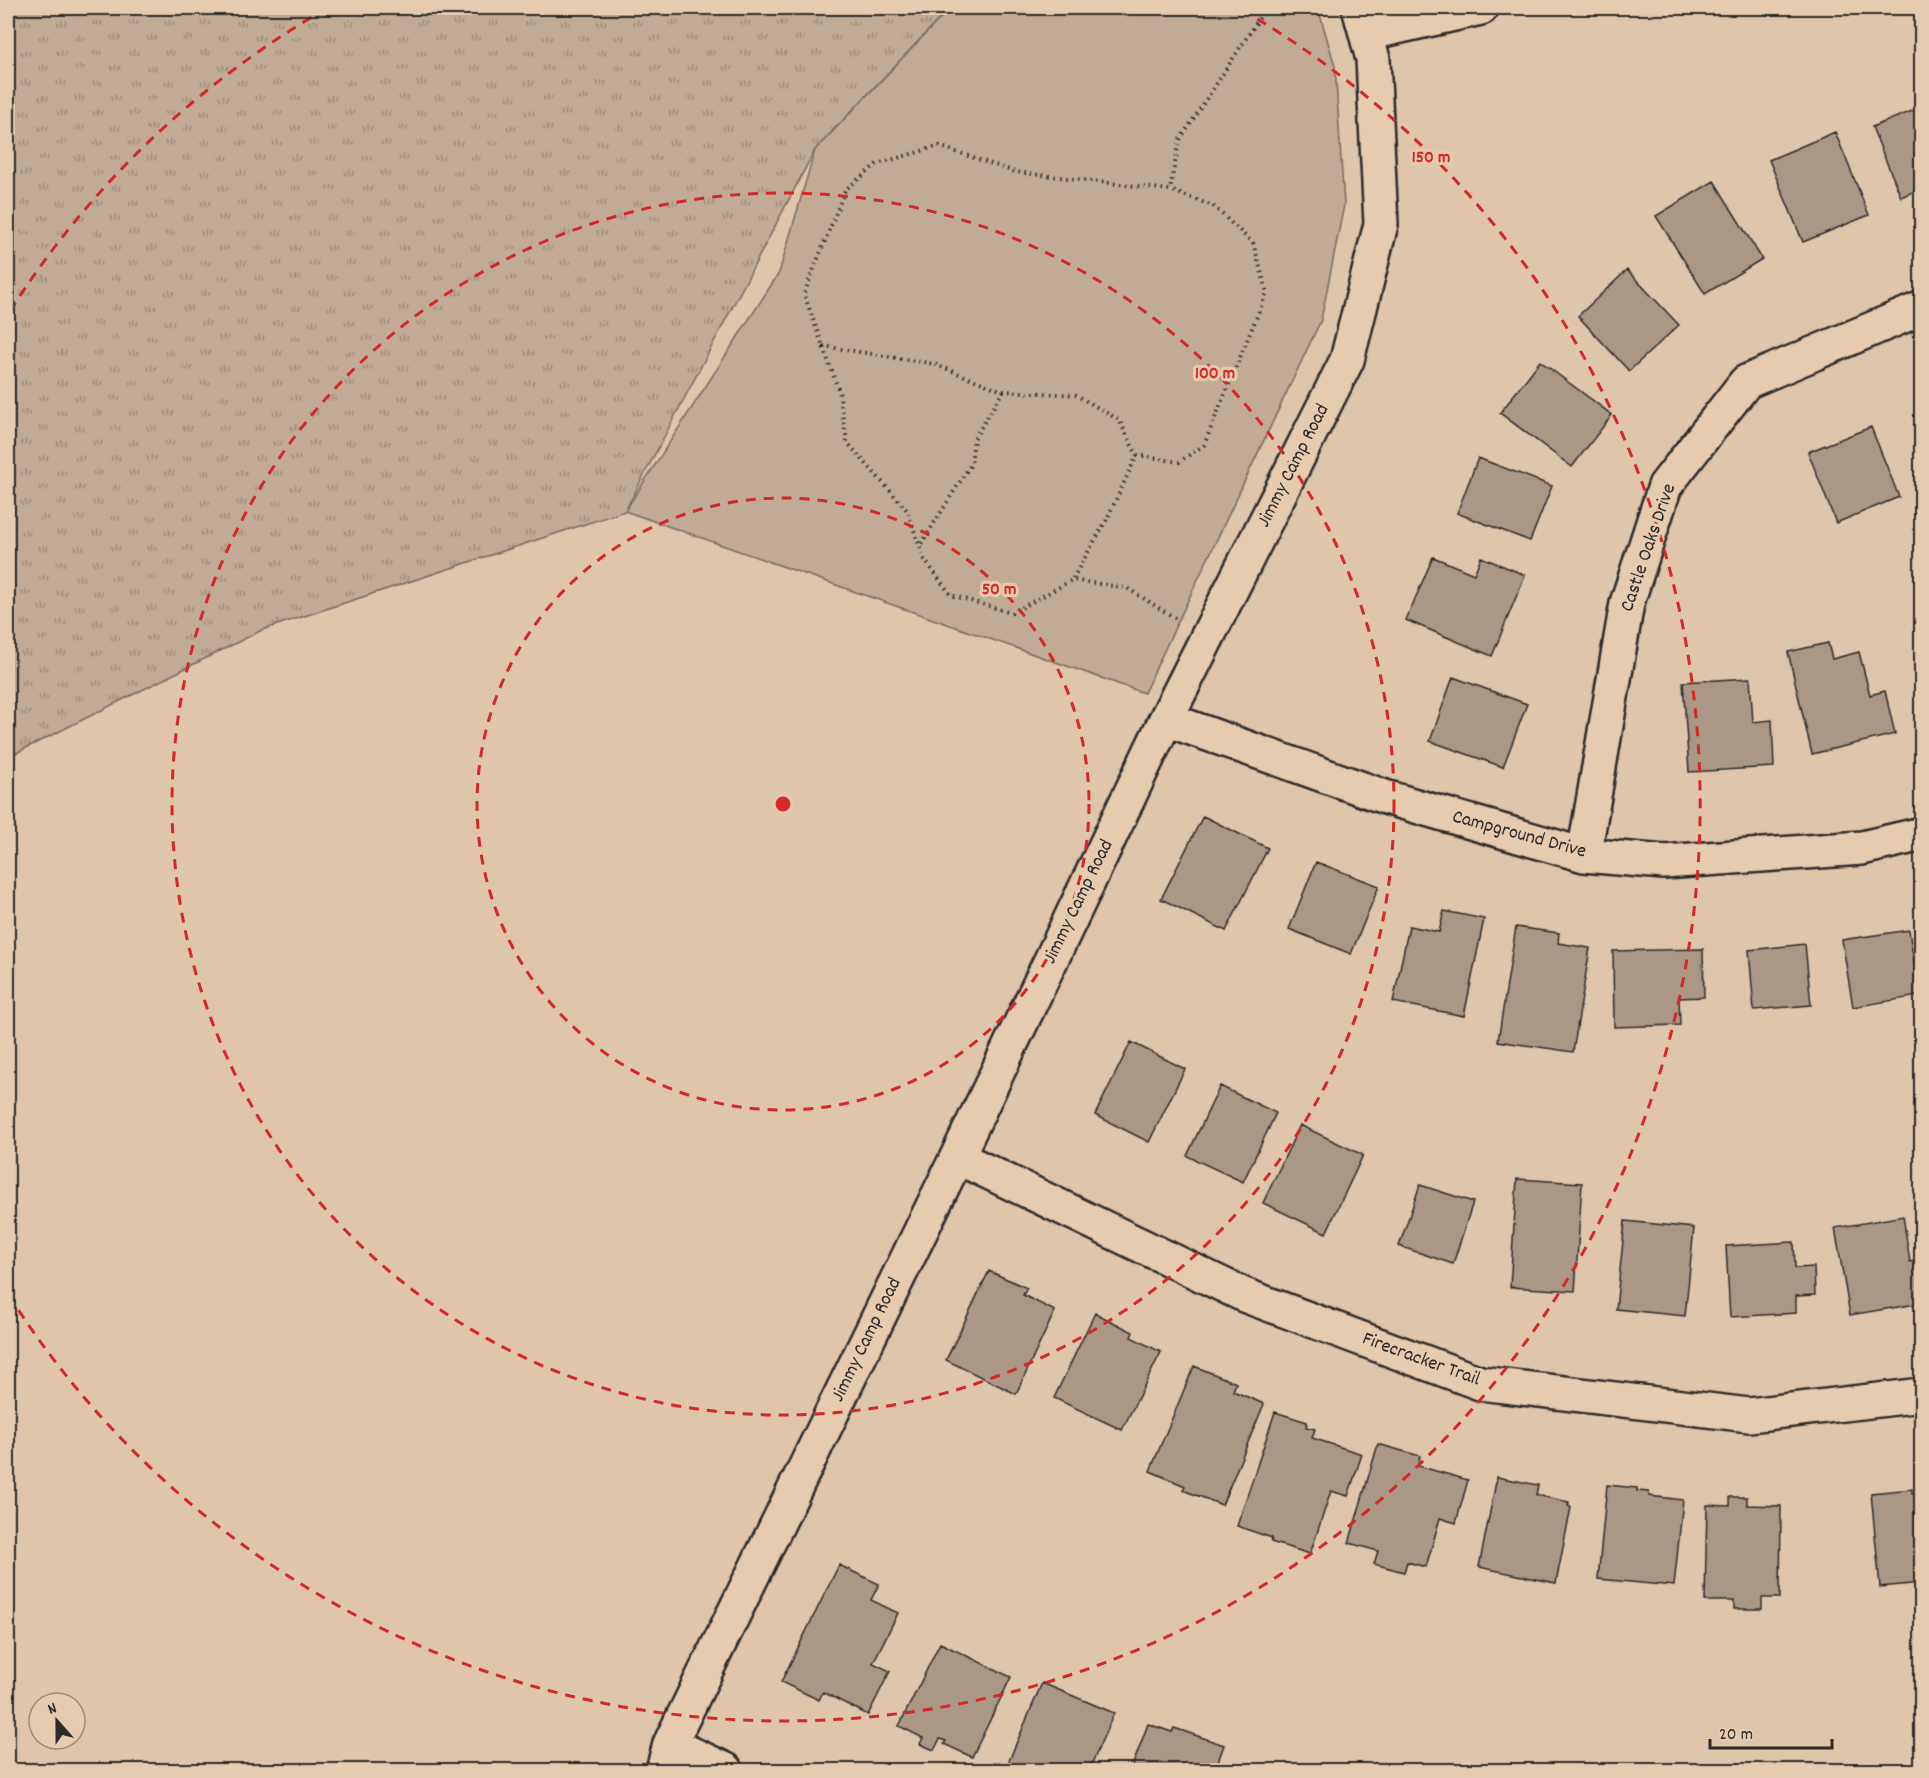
<svg xmlns="http://www.w3.org/2000/svg" width="1929" height="1778" viewBox="0 0 1929 1778" font-family="Dekko,sans-serif">
<defs>
<pattern id="grass-tufts" width="24" height="20" patternUnits="userSpaceOnUse" patternTransform="scale(1.5)"><rect width="24" height="20" fill="#c1ab94"/><path d="M3 7l-1-3M5 7V3M7 7l1-3M15 17l-1-3M17 17v-4M19 17l1-3" fill="none" stroke="#9d8b79"/></pattern>
</defs>
<rect width="100%" height="100%" fill="#dfc5a9"/>
<filter id="ink" filterUnits="userSpaceOnUse"><feTurbulence type="fractalNoise" baseFrequency=".0167" numOctaves="2"/><feDisplacementMap in="SourceGraphic" scale="12" xChannelSelector="R" yChannelSelector="G"/><feConvolveMatrix kernelMatrix="1 2 1 2 8 2 1 2 1" color-interpolation-filters="sRGB"/></filter>
<g filter="url(#ink)">
<path fill="url(#grass-tufts)" stroke="#766b60" stroke-width="1.5" d="M8,8H950L815,150L625,511L262,630L8,757Z"/>
<path fill="#c1ab94" stroke="#766b60" stroke-width="1.5" d="M950,8H1318L1335,66L1344,205L1321,320L1144,693L625,511L779,273L815,150Z"/>
<path fill="#aa9884" stroke="#2b2b2b" stroke-width="1.5" d="M1922,107V188L1901,197L1872,127Z
M1835,132L1869,215L1803,242L1769,160Z
M1714,181L1762,259L1705,294L1656,216Z
M1627,270L1679,325L1629,371L1578,316Z
M1540,361L1612,415L1572,467L1500,413Z
M1871,427L1899,497L1836,523L1808,452Z
M1478,458L1552,486L1530,541L1457,513Z
M1433,557L1474,574L1481,557L1525,575L1492,656L1406,620Z
M1828,643L1832,659L1859,652L1870,695L1885,691L1895,734L1812,754L1788,652Z
M1453,677L1527,704L1503,767L1430,741Z
M1750,678L1753,722L1772,720L1774,767L1689,772L1683,682Z
M1203,816L1268,848L1226,931L1161,899Z
M1316,862L1379,886L1351,954L1289,929Z
M1444,911L1484,919L1464,1016L1393,1002L1409,926L1439,932Z
M1516,927L1559,933L1558,943L1590,948L1573,1052L1498,1041Z
M1909,930L1919,996L1853,1007L1842,940Z
M1805,944L1811,1005L1754,1010L1749,950Z
M1703,949L1704,997L1679,998L1680,1025L1614,1027L1613,951Z
M1131,1042L1185,1069L1149,1142L1095,1115Z
M1220,1086L1276,1113L1243,1182L1187,1156Z
M1300,1125L1363,1155L1326,1233L1263,1203Z
M1517,1179L1582,1183L1575,1291L1510,1287Z
M1420,1185L1473,1202L1453,1264L1399,1246Z
M1903,1216L1910,1262L1922,1260V1303L1850,1315L1835,1228Z
M1625,1221L1694,1228L1685,1316L1616,1309Z
M1794,1242L1795,1268L1814,1267L1815,1295L1796,1296V1313L1730,1317L1726,1246Z
M989,1271L1027,1288L1023,1295L1055,1311L1016,1394L946,1360Z
M1095,1313L1133,1332L1131,1337L1161,1352L1122,1430L1054,1398Z
M1194,1366L1236,1383L1233,1391L1264,1404L1222,1505L1183,1490L1185,1486L1150,1471Z
M1275,1412L1307,1422L1306,1427L1315,1429L1312,1438L1362,1454L1348,1496L1331,1491L1310,1554L1271,1542L1272,1538L1237,1526Z
M1378,1444L1420,1456L1418,1466L1468,1480L1456,1523L1440,1518L1426,1567L1407,1562L1404,1572L1374,1564L1378,1551L1349,1543Z
M1497,1477L1538,1485L1536,1495L1569,1502L1568,1506L1571,1507L1556,1583L1479,1567Z
M1607,1485L1637,1488V1491L1649,1492V1496L1683,1500L1674,1586L1598,1579Z
M1912,1489V1493L1922,1492V1583L1880,1587L1871,1493Z
M1730,1497H1747V1505L1781,1506L1780,1598H1762V1609H1734V1601H1705L1707,1505L1730,1506Z
M839,1565L879,1584L871,1600L898,1613L873,1663L890,1671L868,1715L823,1692L819,1700L781,1682Z
M940,1643L1011,1677L972,1757L944,1744L946,1741L940,1739L934,1750L920,1744L923,1738L899,1726Z
M1042,1683L1114,1713L1089,1770H1005Z
M1148,1724L1172,1732L1174,1728L1224,1745L1215,1770H1131Z"/>
<g fill="none" stroke-linecap="round" stroke-linejoin="round">
<defs>
<path id="minor" d="M1366,34L1481,8
M1166,719L1385,797L1584,855L1664,862L1862,848L1922,834
M1584,855L1627,603L1665,486L1746,382L1922,308
M957,1157L1244,1295L1480,1383L1749,1415L1922,1395
M670,1744L726,1770
M663,1770L670,1744L957,1157L1166,719L1347,360L1381,224L1373,59L1359,8"/>
</defs>
<use href="#minor" stroke="#2b2b2b" stroke-width="38"/>
<path stroke="#2b2b2b" stroke-width="4" stroke-dasharray="1.5 4.5" stroke-linecap="butt" d="M823,346L934,364L1003,391L974,439L971,464L920,546
M1003,391L1076,395L1119,420L1137,455L1106,521L1072,580
M1137,455L1179,462L1204,445L1267,292L1253,243L1213,206L1170,190
M1175,618L1127,588L1072,580L1012,613L951,595L924,559L907,510L847,442L839,391L804,294L845,190L877,164L939,146L1015,172L1170,190L1179,141L1266,8"/>
<use href="#minor" stroke="#e7cbae" stroke-width="33"/>
</g>
</g>
<g fill="none" stroke="#d62828" stroke-width="3" stroke-dasharray="10 8">
<circle cx="783" cy="804" r="306"/>
<circle cx="783" cy="804" r="611"/>
<path d="M10 311A917 917 0 0 1 324 10M1242 10A917 917 0 1 1 10 1297"/>
</g>
<g text-anchor="middle" dominant-baseline="central" stroke-width="6" stroke-linejoin="round" paint-order="stroke">
<g font-size="20" fill="#2b2b2b" stroke="#e7cbae">
<text transform="translate(1294 466) rotate(-63)">Jimmy Camp Road</text>
<text transform="translate(1649 548) rotate(-71)">Castle Oaks Drive</text>
<text transform="translate(1519 835) rotate(15)">Campground Drive</text>
<text transform="translate(1079 902) rotate(-64)">Jimmy Camp Road</text>
<text transform="translate(867 1340) rotate(-64)">Jimmy Camp Road</text>
<text transform="translate(1421 1360) rotate(20)">Firecracker Trail</text>
</g>
</g>
<circle cx="783" cy="804" r="9" fill="#d62828" stroke="#e7cbae" stroke-width="3"/>
<g font-size="18" text-anchor="middle" font-weight="bold" fill="#d62828" stroke="#e7cbae" stroke-width="6" stroke-linejoin="round" paint-order="stroke">
<text x="1431" y="162">150 m</text>
<text x="1215" y="378">100 m</text>
<text x="999" y="594">50 m</text>
</g>
<rect width="1929" height="1778" fill="none" stroke="#e7cbae" stroke-width="30"/>
<rect x="15" y="15" width="1899" height="1748" fill="none" stroke="#2b2b2b" stroke-width="2" filter="url(#ink)"/>
<g transform="translate(57 1721) rotate(339)"><circle r="28" fill="#e7cbae" stroke="#9c8b7a" stroke-width="1.5"/>
<path d="M0-4.5L10 22L0 15L-10 22Z" fill="#2b2b2b"/>
<text y="-9" font-size="16" font-weight="bold" text-anchor="middle" fill="#2b2b2b">N</text>
</g>
<path d="M1710 1739v9h122v-9" fill="none" stroke="#2b2b2b" stroke-width="3"/>
<text x="1719" y="1739" font-size="18" fill="#2b2b2b" stroke="#e7cbae" stroke-width="4.5" paint-order="stroke">20 m</text>
</svg>
